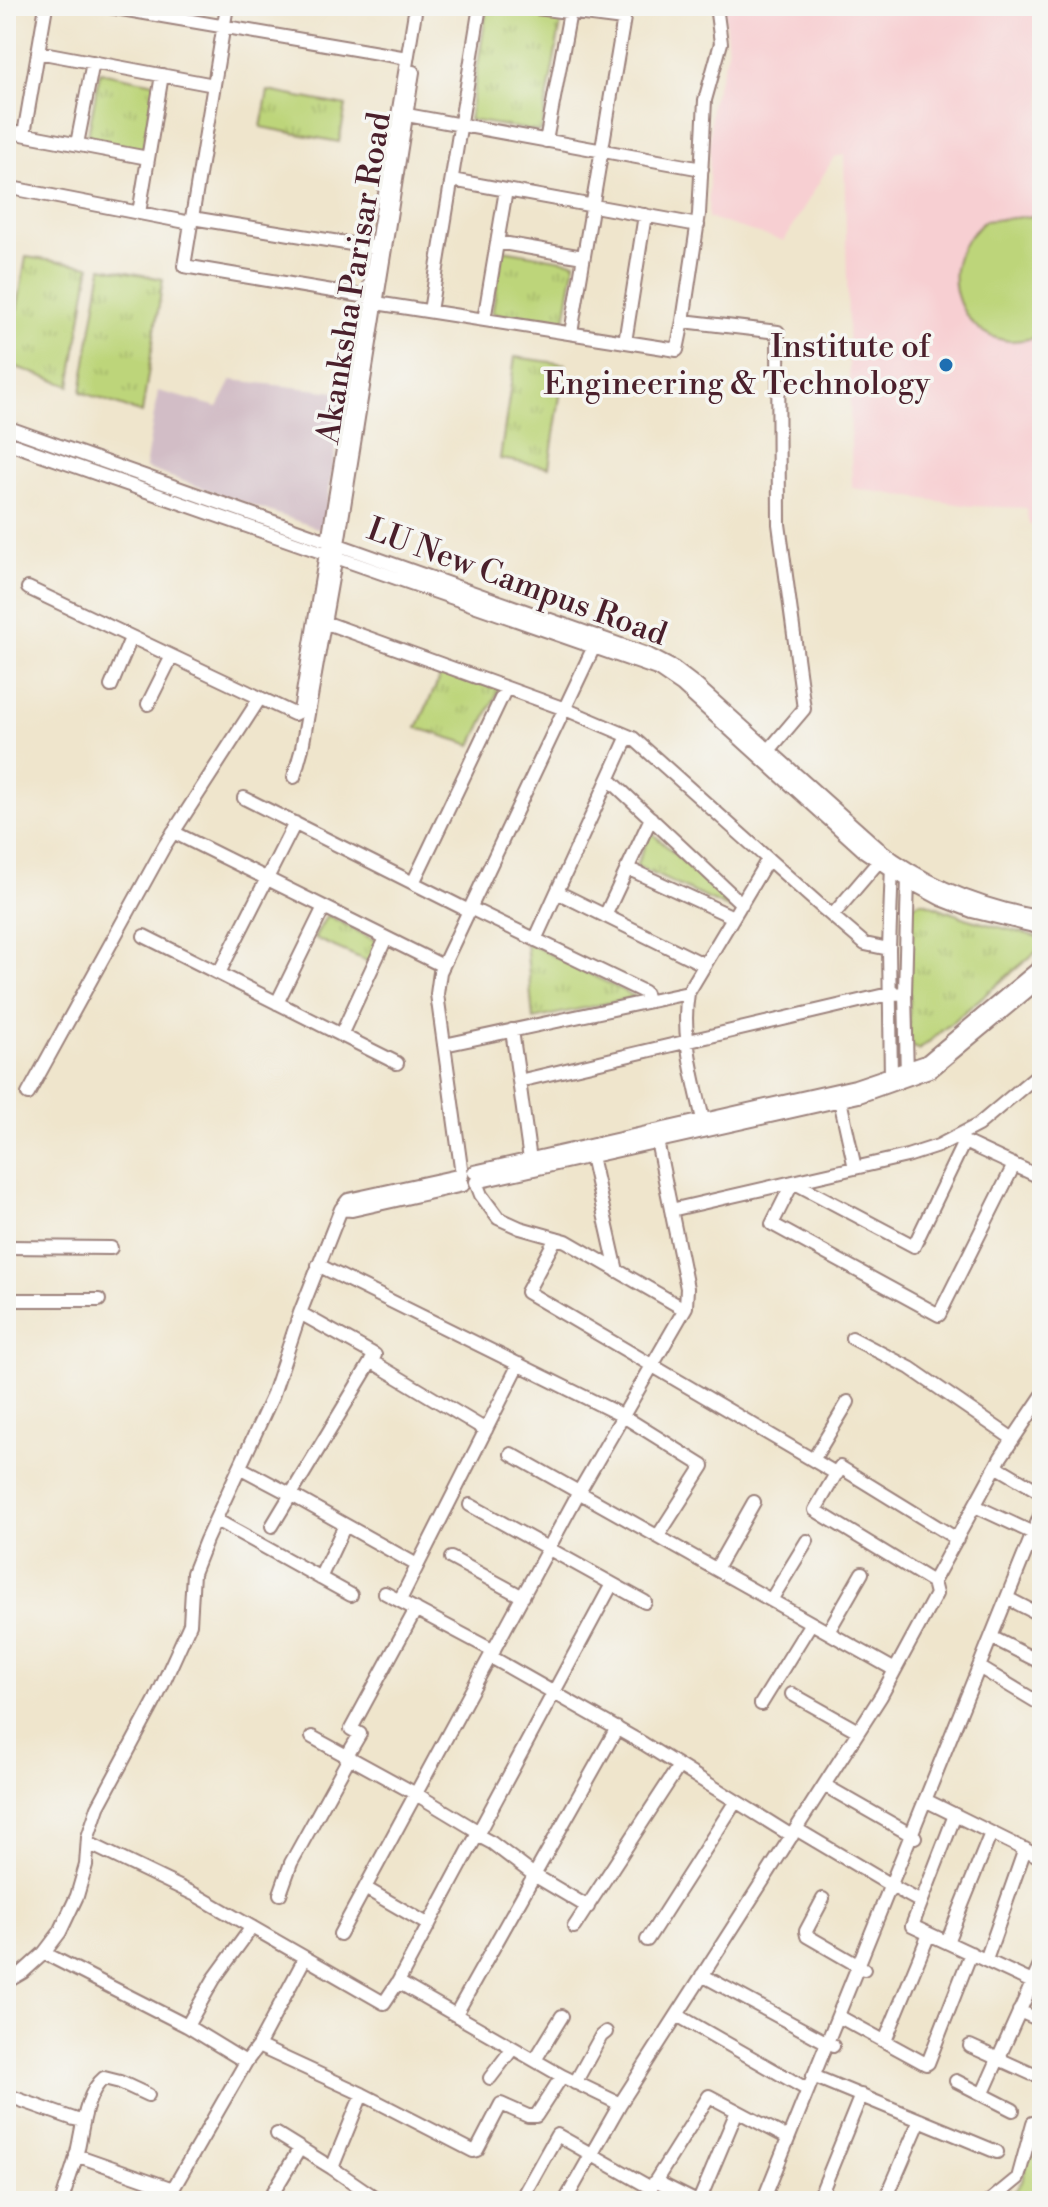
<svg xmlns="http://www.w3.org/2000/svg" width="1048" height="2207" viewBox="0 0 1048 2207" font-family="'Libre Bodoni',serif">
<defs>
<pattern id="grass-tufts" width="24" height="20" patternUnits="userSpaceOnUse" patternTransform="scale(2)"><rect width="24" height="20" fill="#bdd57a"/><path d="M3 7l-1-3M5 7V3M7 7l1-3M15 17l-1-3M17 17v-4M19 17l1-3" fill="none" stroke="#a4b66a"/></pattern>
</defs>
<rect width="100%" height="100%" fill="#f6f6f2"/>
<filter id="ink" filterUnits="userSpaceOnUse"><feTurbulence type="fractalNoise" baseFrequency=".0125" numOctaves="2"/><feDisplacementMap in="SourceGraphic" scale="16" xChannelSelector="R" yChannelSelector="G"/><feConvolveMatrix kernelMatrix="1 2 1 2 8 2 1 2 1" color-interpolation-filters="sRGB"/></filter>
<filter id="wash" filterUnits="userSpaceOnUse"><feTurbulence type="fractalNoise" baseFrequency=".006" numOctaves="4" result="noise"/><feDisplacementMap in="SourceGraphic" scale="32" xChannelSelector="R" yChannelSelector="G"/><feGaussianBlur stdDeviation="1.8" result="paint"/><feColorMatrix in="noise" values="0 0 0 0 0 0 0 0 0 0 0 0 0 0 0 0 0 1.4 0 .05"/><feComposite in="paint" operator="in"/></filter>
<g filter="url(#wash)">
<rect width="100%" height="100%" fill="#efe5cc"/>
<path fill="#f7cfd2" d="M724,6H1042V525H1029L1026,508L971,506L852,488L844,155L834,157L784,241L708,218L711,104L728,52Z"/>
<path fill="#d2bdc6" d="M232,380L345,393L323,530L145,468L158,391L218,407Z"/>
<path fill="url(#grass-tufts)" stroke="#847a52" stroke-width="2" d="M487,8L562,17L541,132L469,120Z
M100,72L155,83L143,150L87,140Z
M268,91L346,106L339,142L261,127Z
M503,250L575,262L564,325L492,313Z
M26,257L90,266L70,386L8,364Z
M102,267L163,279L142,413L81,392Z
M515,357L565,364L549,467L500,459Z
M443,670L499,689L472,745L417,728Z
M651,832L731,906L730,909L636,866Z
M921,901L971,920L1039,937L1042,940V947L919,1050L909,1045L910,907Z
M327,915L378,942L369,962L314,938Z
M526,942L636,997L533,1019Z
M1037,2129H1042V2201H1008L1022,2181Z"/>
<path fill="#bdd57a" stroke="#847a52" stroke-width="2" d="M1042,215V337C1032,338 1020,341 1010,341C972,338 948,299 956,263C960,245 972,233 984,221Z"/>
</g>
<g filter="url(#ink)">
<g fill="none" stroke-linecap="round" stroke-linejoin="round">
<defs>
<path id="minor" d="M104,6L407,58
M227,6L184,266L368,297L376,303L677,350L683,321
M521,6L623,19
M716,6L721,43L705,100L699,214L683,321L778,332L779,524L804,709L765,755
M38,52L214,85
M403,112L407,115L702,169
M6,131L148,158
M24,134L46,6
M546,141L570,12
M77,144L93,62
M452,180L698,225
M6,187L191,223
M139,213L162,75
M192,218L376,248
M497,242L583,257
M430,311L480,6
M484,320L506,190
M571,333L626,6
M625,342L645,215
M6,427L649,655L674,668L695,684L878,848C926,886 982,907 1042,918
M6,442L657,669L682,686L864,851L913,884L941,899L972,911L1042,928
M28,588L294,714L300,711L416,6
M324,622L565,709L633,738L824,909L865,944L889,949
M111,686L131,638
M148,704L171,658
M294,777L302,748L338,544L413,72
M609,779L742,904
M244,798L469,911
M173,832L443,966
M627,868L733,917
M413,883L506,688
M557,892L705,965
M470,908L644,992L648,1001
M605,916L651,818
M832,916L879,861
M144,936L397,1063
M535,940L628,736
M219,973L295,823
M277,1003L324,907
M512,1030L530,1160
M341,1035L386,938
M444,1045L688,993
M907,1075L905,993L908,877
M891,1077L889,949L892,864
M519,1081L889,994L905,993
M28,1094L165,845L260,698
M840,1100L855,1168
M703,1120C694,1078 681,1036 688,993L768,859
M958,1139L1042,1178
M964,1142L914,1246L793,1182L772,1224L939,1315L1014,1165
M591,1156L617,1271
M474,1172L855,1086L926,1062L1042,965
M341,1209L352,1210L463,1185
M671,1210L907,1156L938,1146L978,1125L1042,1071
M556,1238L527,1292L837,1474
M6,1247L111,1248
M318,1265L623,1416L703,1466L658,1536
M6,1300H99
M684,1309L566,1241L520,1228L498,1218L481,1195L476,1182L859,1096L932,1070L1042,979
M852,1338L910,1368L1013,1439
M371,1361L486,1430
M511,1454L895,1670
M813,1460L848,1402
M996,1466L1042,1493
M241,1468L290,1494L417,1565
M470,1505L645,1602
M975,1506L1033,1533
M216,1520L351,1595
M272,1526L375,1355L300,1313
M451,1558L523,1597
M716,1569L754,1502
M320,1578L345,1525
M933,1582L815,1510L840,1467L957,1539
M385,1593L494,1651
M1007,1598L1042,1616
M400,1600L519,1364
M771,1600L807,1541
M828,1632L862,1573
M991,1637L1042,1663
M491,1657L644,1744L792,1836
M979,1667L1042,1705
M792,1694L858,1731
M761,1704L811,1623
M312,1737L416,1794L479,1832
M347,1756L360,1734L351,1729L416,1609
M824,1785L915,1837
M925,1800L1042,1858
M955,1815L912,1926L1032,1982
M796,1829L897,1889L921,1902
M477,1835L492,1843L534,1875L588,1907
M88,1843L196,1895L384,2003L398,1982L562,2076
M365,1888L429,1925
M280,1894L291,1863L349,1758
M823,1899L806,1931L807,1936L864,1969
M574,1927L679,1766
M340,1934L579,1492L686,1307L687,1288L655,1131
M647,1940L736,1801
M947,1942L991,1833
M44,1953L187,2026L246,2062
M986,1960L1025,1849
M702,1975L833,2046
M6,1982L23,1972L44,1953L60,1932L77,1896L86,1865L88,1837L98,1807L156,1699L190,1624L193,1573L206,1540L272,1397L300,1313L341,1209L348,1200L462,1175L437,994L440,972L599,636
M398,1982L612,1584
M1019,2011L1042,2021
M456,2014L617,1728
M677,2015L808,2090
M838,2016L926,2064L928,2063L971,1953
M187,2026L214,1979L252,1927
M885,2041L929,1934
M258,2046L362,2094
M970,2046L1032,2074
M535,2060L562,2016
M813,2076L997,2152
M490,2078L513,2048
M956,2081L1013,2110
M575,2083L601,2036L606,2032
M983,2093L1042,1961
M6,2095L74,2119L83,2121
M277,2134L332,2168
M76,2155L173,2189
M655,2181L695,2201
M62,2201C66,2186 72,2172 76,2157C82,2134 84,2094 104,2078L120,2082L148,2095
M166,2201L246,2062L258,2046L305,1958
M268,2201L300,2148
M380,2201L332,2168L362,2094L473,2151L477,2150L501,2104L528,2116H536L562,2076L620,2104
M520,2201L557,2135L651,2188L709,2096L788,2138
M565,2201L620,2104L881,1696L936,1594L933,1582L1001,1457L1042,1396
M699,2201L737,2111
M763,2201L1042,1511
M818,2201L861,2095
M885,2201L920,2120
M990,2201L1018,2178L1033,2123H1042"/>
</defs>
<use href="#minor" stroke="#9c827c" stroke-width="16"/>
<use href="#minor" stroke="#fff" stroke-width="12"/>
</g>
</g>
<circle fill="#1f6fb2" stroke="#f6f6f2" stroke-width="3" cx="946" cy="365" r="8"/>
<g text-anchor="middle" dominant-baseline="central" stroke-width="7" stroke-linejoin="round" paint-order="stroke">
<g font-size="32" fill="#4a1f2b" stroke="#f6f6f2">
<text transform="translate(354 278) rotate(-81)">Akanksha Parisar Road</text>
<text transform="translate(517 582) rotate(20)">LU New Campus Road</text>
</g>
<g font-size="32" fill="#4a1f2b" stroke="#f6f6f2" text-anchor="end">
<text x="930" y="347">Institute of<tspan x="930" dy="37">Engineering &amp; Technology</tspan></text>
</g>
</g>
<rect width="1048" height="2207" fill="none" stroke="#f6f6f2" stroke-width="32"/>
</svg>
